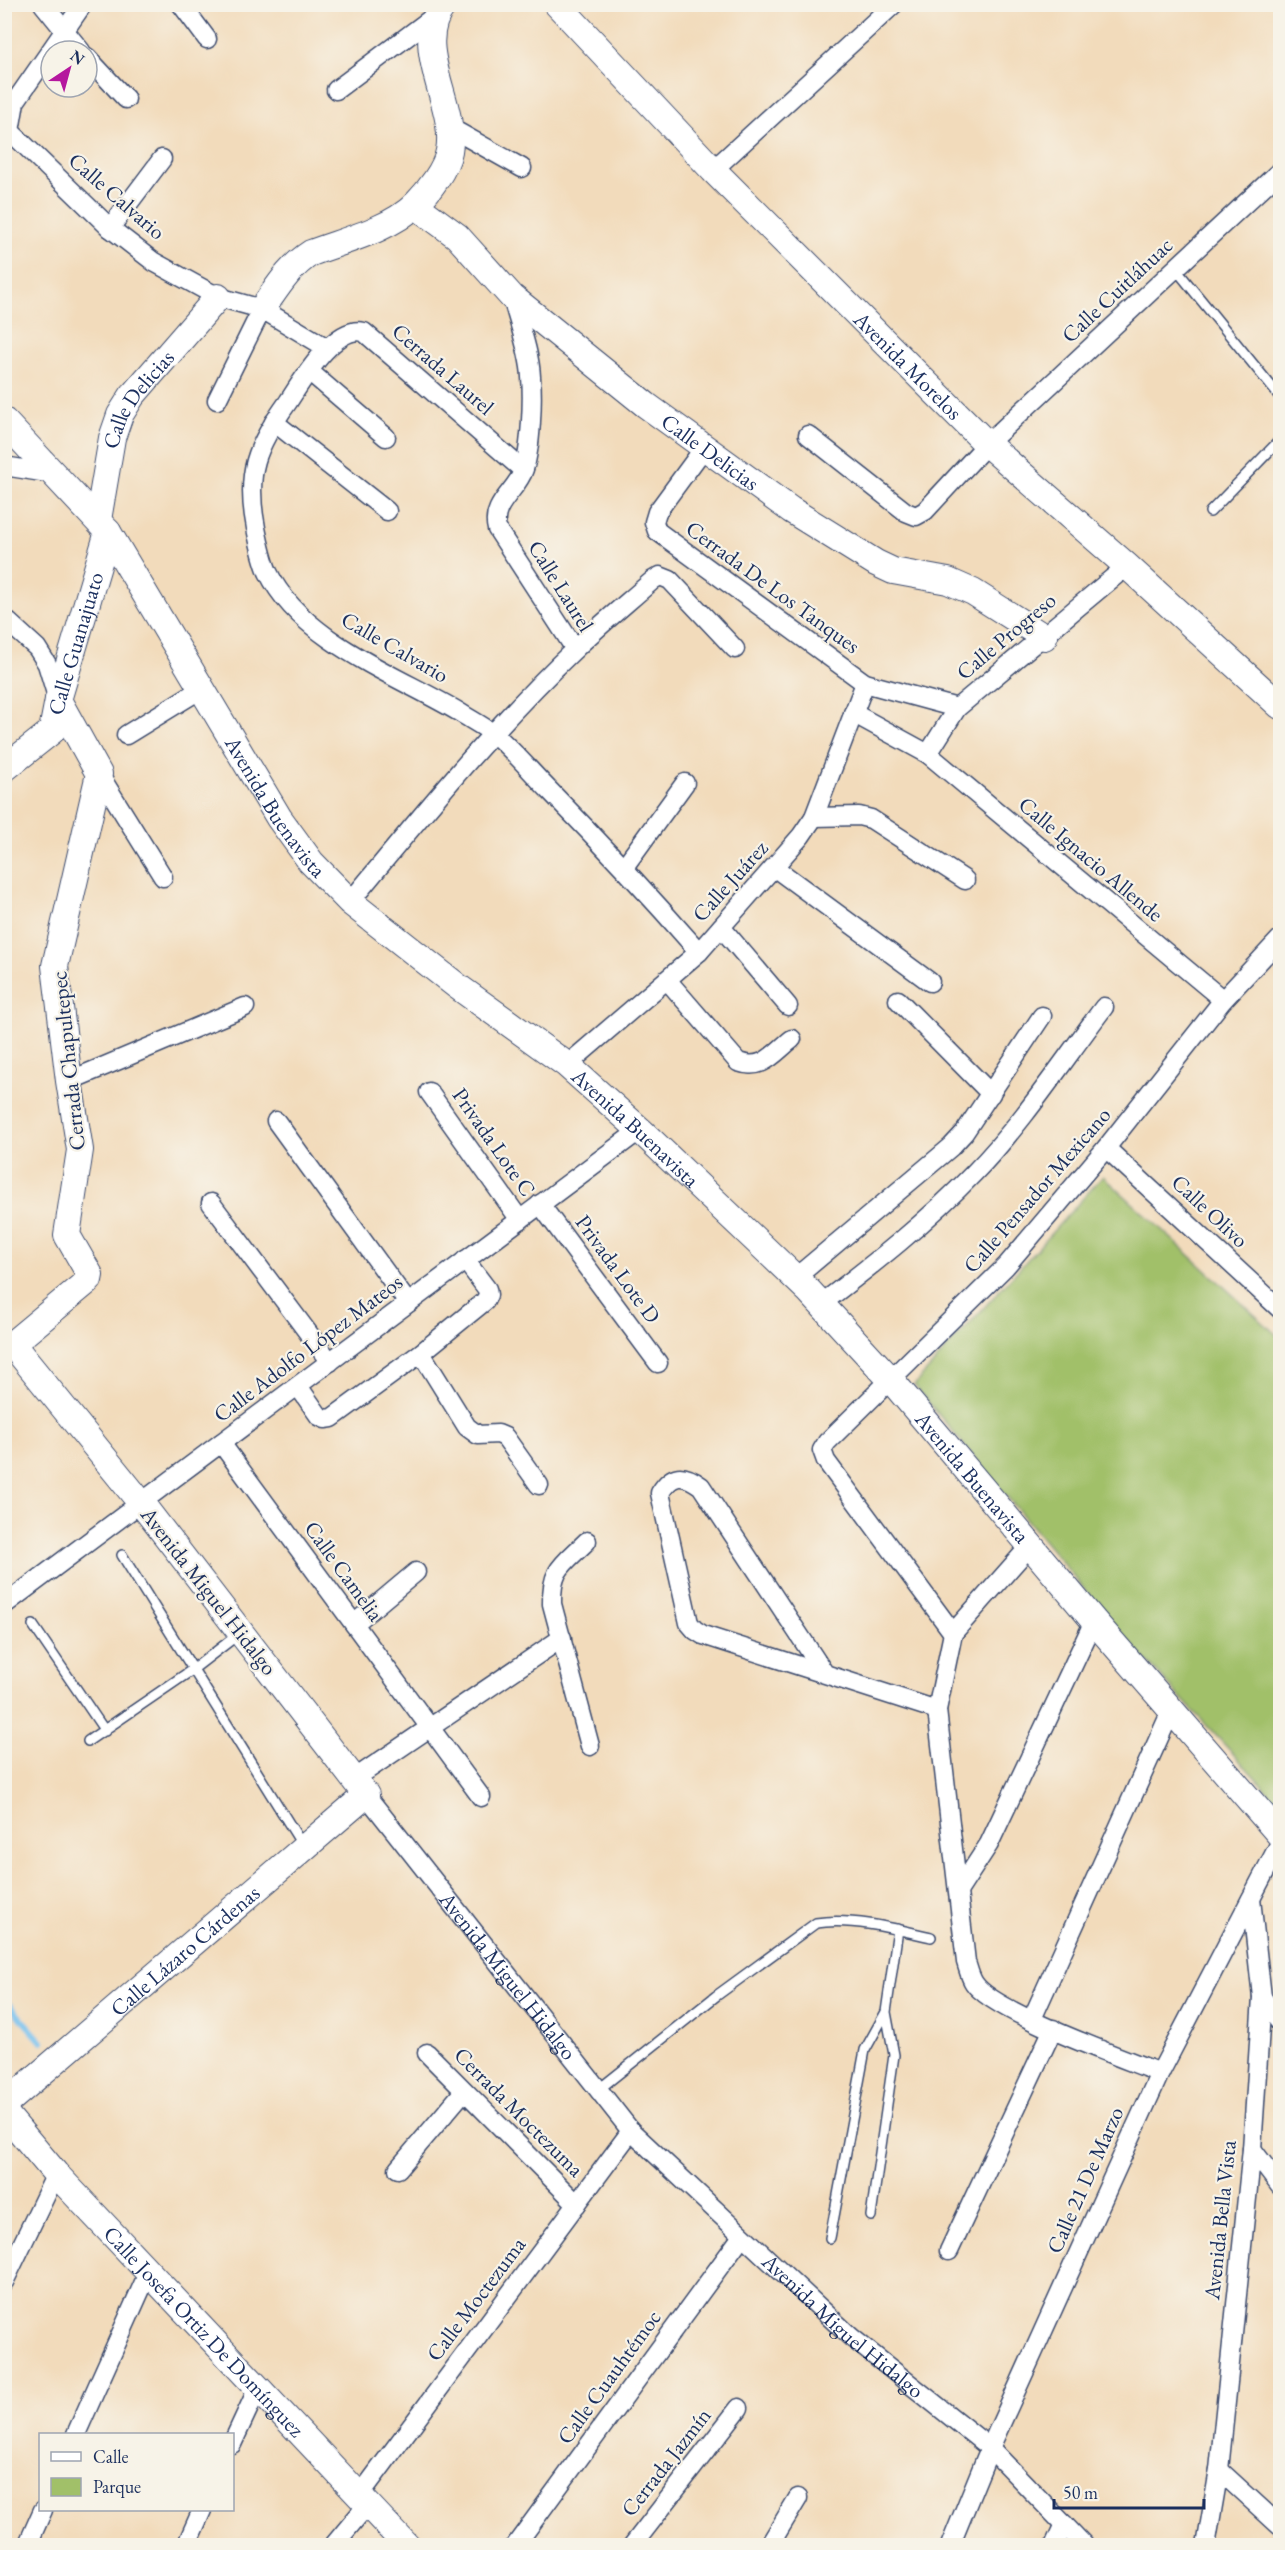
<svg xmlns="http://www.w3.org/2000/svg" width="1285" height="2550" viewBox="0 0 1285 2550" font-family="'EB Garamond',serif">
<rect width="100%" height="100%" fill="#f7f3e8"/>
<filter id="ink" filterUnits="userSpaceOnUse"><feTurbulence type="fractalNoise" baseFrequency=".0167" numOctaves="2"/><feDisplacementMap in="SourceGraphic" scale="12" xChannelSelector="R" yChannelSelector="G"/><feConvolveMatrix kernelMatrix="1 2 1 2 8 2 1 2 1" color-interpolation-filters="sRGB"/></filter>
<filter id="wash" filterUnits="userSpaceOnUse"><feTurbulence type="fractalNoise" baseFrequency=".008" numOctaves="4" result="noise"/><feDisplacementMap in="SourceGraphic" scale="24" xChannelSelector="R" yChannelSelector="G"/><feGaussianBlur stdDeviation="1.35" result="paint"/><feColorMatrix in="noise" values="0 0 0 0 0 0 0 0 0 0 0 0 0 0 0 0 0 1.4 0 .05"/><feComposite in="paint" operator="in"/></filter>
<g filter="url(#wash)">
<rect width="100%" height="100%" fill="#f2dbbb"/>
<path fill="#a1c069" stroke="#5e7864" stroke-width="1.5" d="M1103,1176L1280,1338V1804L1125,1638L914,1385Z"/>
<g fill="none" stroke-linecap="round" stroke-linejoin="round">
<path stroke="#76c1ef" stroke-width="6" d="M4,1999L42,2042"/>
</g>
</g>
<g filter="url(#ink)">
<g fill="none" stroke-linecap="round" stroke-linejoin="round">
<defs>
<path id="lane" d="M1175,268L1280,397
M1210,512L1280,440
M122,1555L303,1846
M33,1625L105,1731
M88,1741L192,1670L240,1633
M598,2090L716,1996L816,1923C850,1917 897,1929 931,1937
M871,2216L894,2055L886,2012L898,1929
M830,2238L865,2050L886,2012"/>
<g id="street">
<path d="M43,4L81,51"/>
<path d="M181,4L207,39"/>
<path d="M87,57L126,99"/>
<path d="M336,90L436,15"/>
<path d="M449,127L522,168"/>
<path d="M10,131L110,228L154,262L218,297L262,309L327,348"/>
<path d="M4,138L10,131L15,102L83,4"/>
<path d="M713,170L894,4"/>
<path d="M110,228L162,159"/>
<path d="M512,297C518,321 530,352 531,377C533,400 531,447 524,469C517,491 490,504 497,529L575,649"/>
<path d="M309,371L386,437"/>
<path d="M217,400L262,309"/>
<path d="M274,422L387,511"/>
<path d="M808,435L906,512L916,516L925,511L987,444L1280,171"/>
<path d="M704,448L657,512L654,522L657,531L865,683L957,708"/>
<path d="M4,466L54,474"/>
<path d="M523,470L364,332C335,324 302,381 288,402C256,447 245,472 256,528C259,543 262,558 268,572C301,641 397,675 459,712C470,719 483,726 494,734C514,751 532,773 551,792C602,844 651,897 699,952"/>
<path d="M4,618L37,648L47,664L58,700"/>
<path d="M853,713L928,754L1223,1000"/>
<path d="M126,735L201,689"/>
<path d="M928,754L957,708L1127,566"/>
<path d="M99,774L163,877"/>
<path d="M814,817L859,816L871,819L965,880"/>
<path d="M624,867L685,783"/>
<path d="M775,868L930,982"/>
<path d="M350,902C422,815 493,727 575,649C600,625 627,603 653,580L660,576L670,580L735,649"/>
<path d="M721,927L788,1006"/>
<path d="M668,981L738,1062C763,1071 773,1054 792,1039"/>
<path d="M898,1000L991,1094"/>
<path d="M567,1065L699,952L801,836L814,817L865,683"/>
<path d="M69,1081L245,1007"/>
<path d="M429,1092L520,1220"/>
<path d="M276,1121L408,1303"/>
<path d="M1106,1148L1280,1309"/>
<path d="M211,1203L330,1362"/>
<path d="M540,1204L658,1363"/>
<path d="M795,1278L951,1147L964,1133L1042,1016"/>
<path d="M821,1304C875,1263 927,1222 974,1173C1022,1124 1063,1061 1104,1007"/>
<path d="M421,1353L467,1427L478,1435L498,1434L505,1437L539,1485"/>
<path d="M298,1386L319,1416L325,1419L332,1418L421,1353L485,1301L488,1295L487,1289L465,1260"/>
<path d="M221,1443L481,1797"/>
<path d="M587,1541C563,1565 551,1568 552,1604L590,1746"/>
<path d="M1030,1546L953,1633L937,1710L966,1962C968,1968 970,1977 974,1983C993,2012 1123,2058 1160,2073"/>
<path d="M4,1605L640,1130"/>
<path d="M354,1624L416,1572"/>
<path d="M953,1633L826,1461L822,1450L827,1442L1006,1266L1106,1148L1223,1000L1280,939"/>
<path d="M825,1674L703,1635L695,1630L689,1623L660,1493C672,1473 683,1473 701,1486L825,1674L937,1710"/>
<path d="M354,1779L562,1638"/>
<path id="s1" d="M366,1795L631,2131L851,2337L990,2448L1085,2546"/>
<path d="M959,1890L989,1844L1094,1621"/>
<path d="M1262,1997L1280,2023"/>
<path d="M1032,2019L1172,1709"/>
<path d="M427,2053L577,2204"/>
<path d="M1252,2149L1280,2186"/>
<path d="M398,2169L464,2091"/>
<path d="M949,2251L1053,2029"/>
<path d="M4,2282L56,2174"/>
<path d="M76,2434L149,2271"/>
<path d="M232,2444L258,2388"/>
<path d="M1219,2470L1280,2526"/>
<path d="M360,2495L631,2131"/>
<path d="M27,2546L43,2510"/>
<path d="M186,2546L202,2510"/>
<path d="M333,2546L368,2504"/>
<path d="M515,2546L742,2236"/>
<path d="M632,2546L739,2408"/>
<path d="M769,2546L798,2498"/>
<path d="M950,2546L990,2448L1160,2073L1280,1843"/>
<path d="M1054,2546L1064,2524"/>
<path d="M1206,2546L1219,2470L1252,2149L1262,1997L1251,1899"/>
</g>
<g id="secondary">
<path id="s2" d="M557,4L713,170L987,444L1127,566L1280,706"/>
<path id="s3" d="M415,205L457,236L512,297L646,405L791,510L876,563L893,571L948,581L973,592L1044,637"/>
<path d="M262,309C277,288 289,267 311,253C345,240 389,230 415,205C428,192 446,169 449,151C458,104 409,47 444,4"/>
<path id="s4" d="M4,421L108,532L279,818L311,862L350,902L457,986L567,1065L640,1130L808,1290L892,1381L1094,1621L1280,1835"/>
<path id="s5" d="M98,520L112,438L120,415L132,396L218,297"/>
<path id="s6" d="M4,769L52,731L58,700L108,532"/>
<path id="s7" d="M4,2105L366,1795L141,1503L12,1344L89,1280L90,1275L67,1235L80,1150L69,1081L55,966L99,774L58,700"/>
<path id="s8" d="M4,2112L56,2174L407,2546"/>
</g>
</defs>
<use href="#lane" stroke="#3b496c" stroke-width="12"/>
<use href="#street" stroke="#3b496c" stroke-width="21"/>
<use href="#secondary" stroke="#3b496c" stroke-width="28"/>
<use href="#lane" stroke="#fff" stroke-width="9"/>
<use href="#street" stroke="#fff" stroke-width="18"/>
<use href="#secondary" stroke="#fff" stroke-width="26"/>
</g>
</g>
<g text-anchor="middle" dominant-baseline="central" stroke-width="4.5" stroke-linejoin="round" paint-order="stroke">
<g font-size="22" fill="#1b2f5e" stroke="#f7f3e8">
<text transform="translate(117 196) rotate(41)">Calle Calvario</text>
<text transform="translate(1117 290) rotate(-43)">Calle Cuitláhuac</text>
<text stroke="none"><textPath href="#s2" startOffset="504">Avenida Morelos</textPath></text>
<text transform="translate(443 369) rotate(41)">Cerrada Laurel</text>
<text stroke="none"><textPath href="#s5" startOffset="130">Calle Delicias</textPath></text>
<text stroke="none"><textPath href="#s3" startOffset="386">Calle Delicias</textPath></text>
<text transform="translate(561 586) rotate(58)">Calle Laurel</text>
<text transform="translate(773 587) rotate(36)">Cerrada De Los Tanques</text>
<text transform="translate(1006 636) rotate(-40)">Calle Progreso</text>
<text stroke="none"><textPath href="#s6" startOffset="152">Calle Guanajuato</textPath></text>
<text transform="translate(395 647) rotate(30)">Calle Calvario</text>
<text stroke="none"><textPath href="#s4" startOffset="474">Avenida Buenavista</textPath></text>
<text transform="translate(1091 859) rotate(40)">Calle Ignacio Allende</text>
<text transform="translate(730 881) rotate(-48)">Calle Juárez</text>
<text transform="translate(68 1061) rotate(-96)">Cerrada Chapultepec</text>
<text stroke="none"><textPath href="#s4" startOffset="960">Avenida Buenavista</textPath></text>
<text transform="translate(494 1142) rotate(55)">Privada Lote C</text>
<text transform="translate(1037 1190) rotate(-49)">Calle Pensador Mexicano</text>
<text transform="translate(1210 1211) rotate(43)">Calle Olivo</text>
<text transform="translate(618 1269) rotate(54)">Privada Lote D</text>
<text transform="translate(308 1348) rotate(-37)">Calle Adolfo López Mateos</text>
<text stroke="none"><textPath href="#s4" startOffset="1446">Avenida Buenavista</textPath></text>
<text transform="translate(344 1571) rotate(54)">Calle Camelia</text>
<text transform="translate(209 1591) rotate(52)">Avenida Miguel Hidalgo</text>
<text stroke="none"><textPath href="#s7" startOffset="238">Calle Lázaro Cárdenas</textPath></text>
<text stroke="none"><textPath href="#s1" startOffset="230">Avenida Miguel Hidalgo</textPath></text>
<text transform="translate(519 2112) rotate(45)">Cerrada Moctezuma</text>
<text transform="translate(1085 2180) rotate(-66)">Calle 21 De Marzo</text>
<text transform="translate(1220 2220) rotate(-84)">Avenida Bella Vista</text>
<text transform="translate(476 2299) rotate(-53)">Calle Moctezuma</text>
<text stroke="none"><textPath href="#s1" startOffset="716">Avenida Miguel Hidalgo</textPath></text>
<text stroke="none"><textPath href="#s8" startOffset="297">Calle Josefa Ortiz De Domínguez</textPath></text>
<text transform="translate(609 2377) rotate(-54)">Calle Cuauhtémoc</text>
<text transform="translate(666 2462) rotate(-52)">Cerrada Jazmín</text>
</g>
</g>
<rect width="1285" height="2550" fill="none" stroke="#f7f3e8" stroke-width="24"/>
<rect x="39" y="2433" width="195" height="78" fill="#f7f3e8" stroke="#9fa5b1" stroke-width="1.5"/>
<rect x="51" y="2452" width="30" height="9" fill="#ffffff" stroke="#9fa5b1" stroke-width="1.5"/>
<text x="93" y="2463" font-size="18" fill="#1b2f5e">Calle</text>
<rect x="51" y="2478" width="30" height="18" fill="#a1c069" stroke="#9fa5b1" stroke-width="1.5"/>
<text x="93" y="2493" font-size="18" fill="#1b2f5e">Parque</text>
<g transform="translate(69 69) rotate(36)"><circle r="28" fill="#f7f3e8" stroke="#9fa5b1" stroke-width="1.5"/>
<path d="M0-4.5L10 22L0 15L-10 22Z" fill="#b5179e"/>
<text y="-9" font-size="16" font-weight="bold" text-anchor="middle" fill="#1b2f5e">N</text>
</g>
<path d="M1054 2499v9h150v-9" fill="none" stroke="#1b2f5e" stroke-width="3"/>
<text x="1063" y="2499" font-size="18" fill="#1b2f5e" stroke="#f7f3e8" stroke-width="4.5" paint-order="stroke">50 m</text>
</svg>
